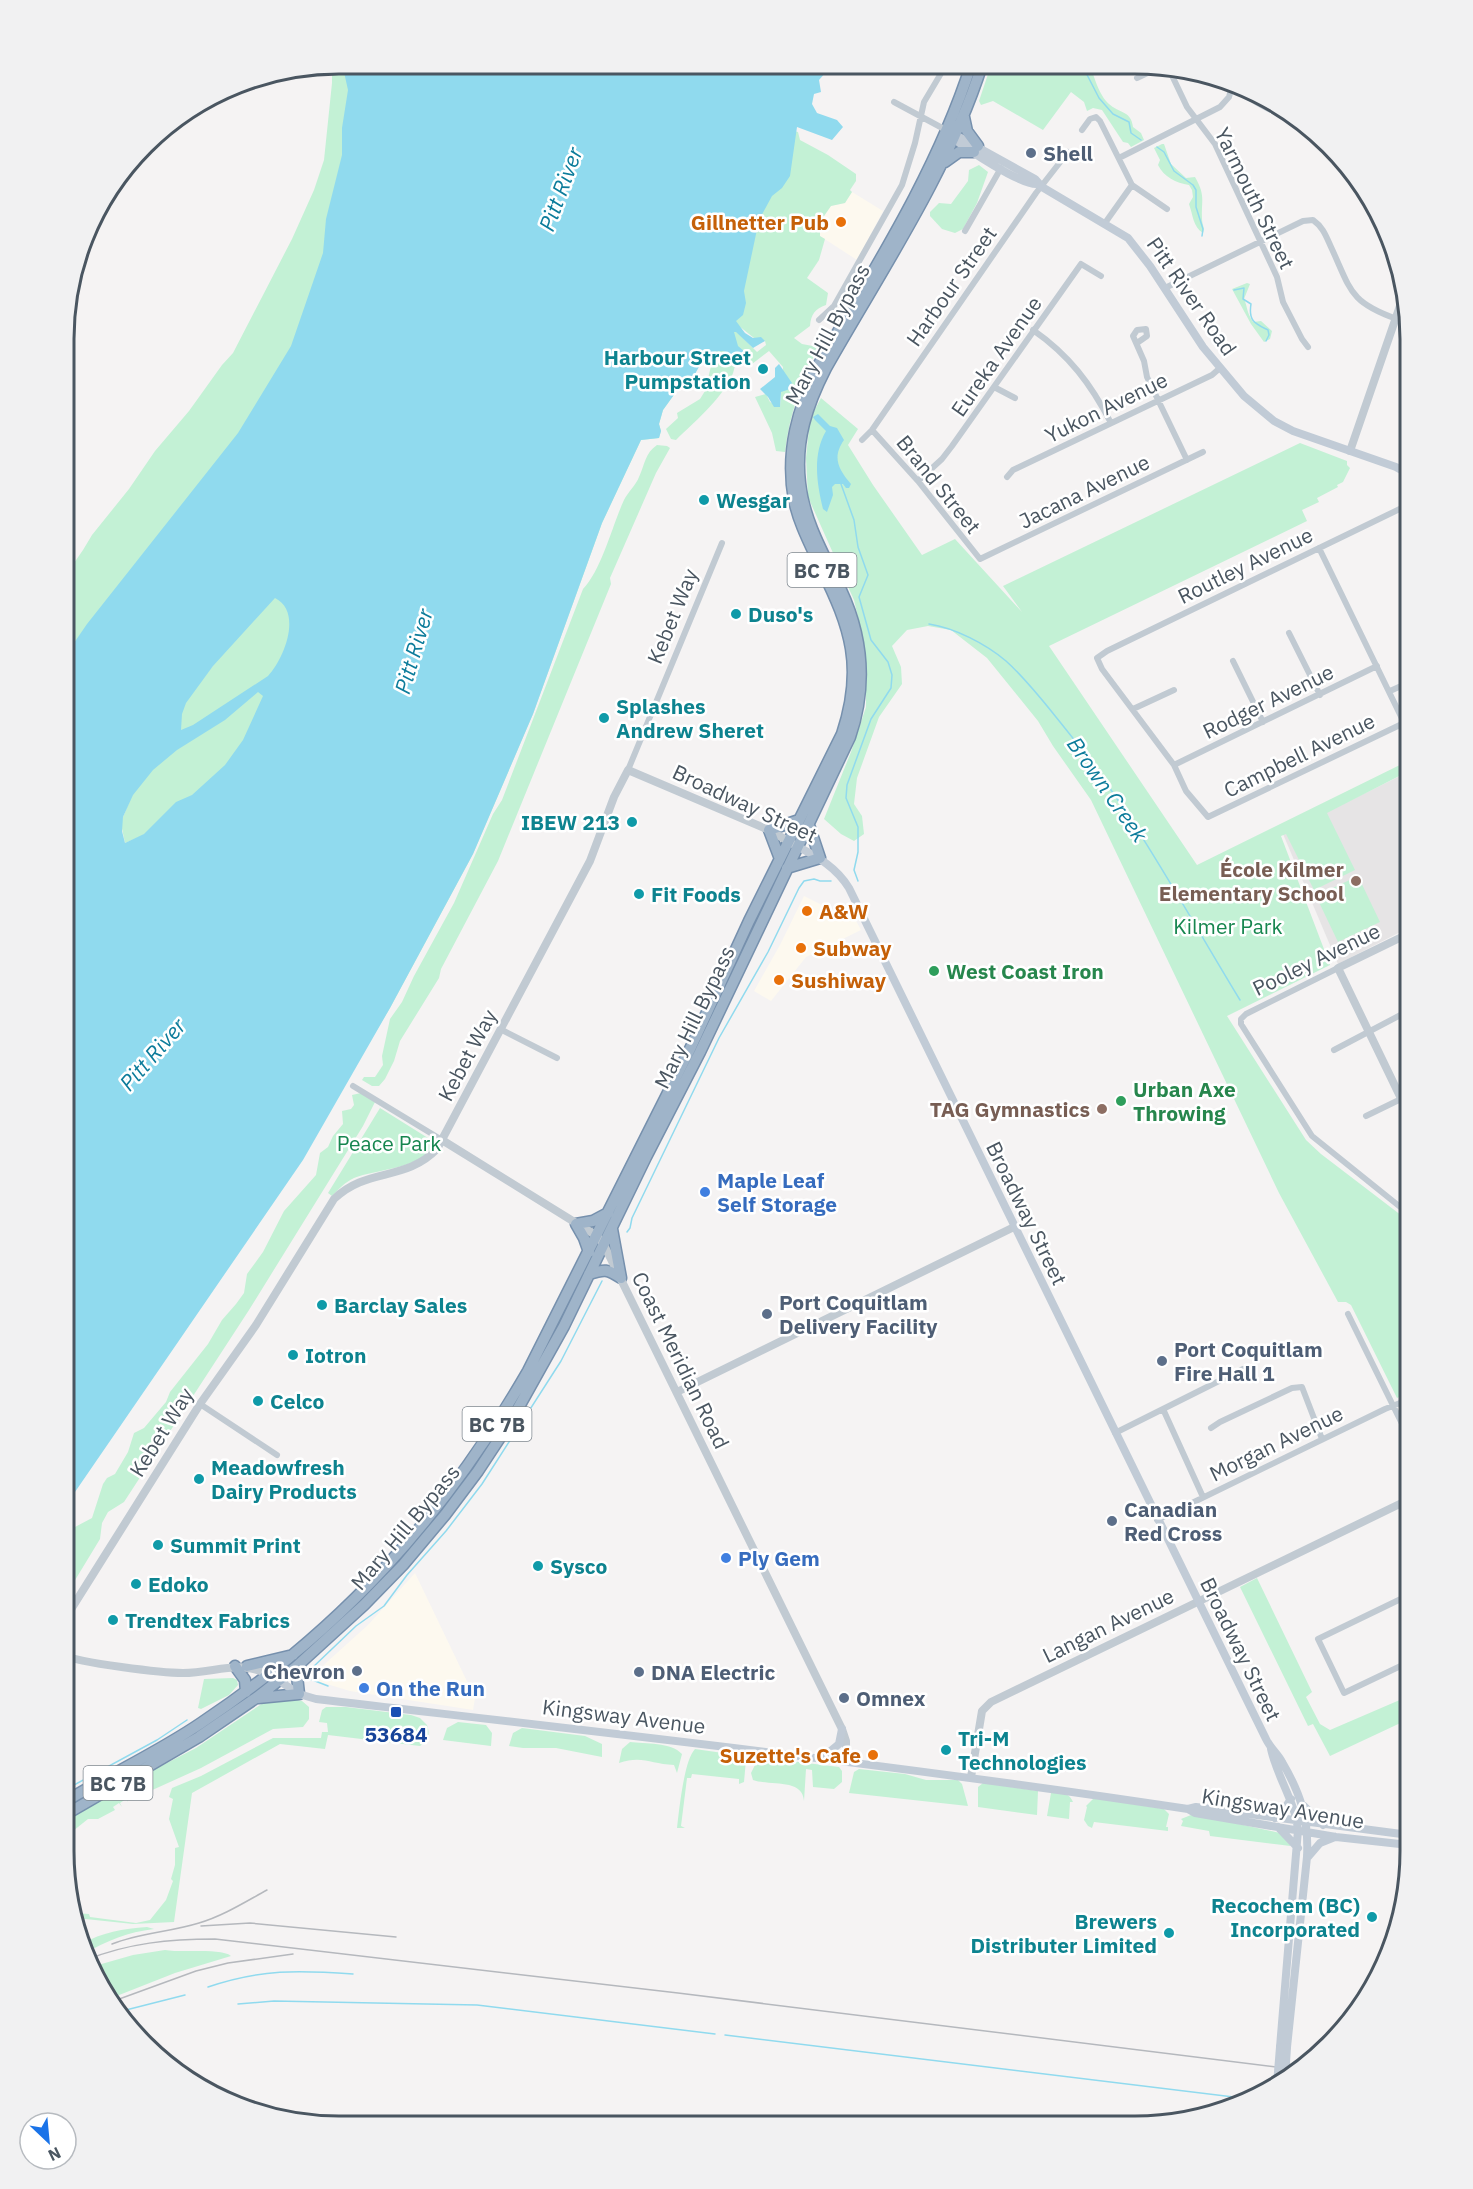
<svg xmlns="http://www.w3.org/2000/svg" width="1473" height="2189" viewBox="0 0 1473 2189" font-family="'IBM Plex Sans',sans-serif">
<rect width="100%" height="100%" fill="#f5f3f3"/>
<path fill="#fdf9ef" d="M852,192L883,211L857,260L820,236L817,227L831,206L845,203Z
M804,896L832,910L836,911L848,906L861,930L806,957L771,1001L754,991L780,945Z
M415,1573L475,1698L473,1710L350,1691L317,1681V1671L368,1625Z"/>
<path fill="#e6e4e5" d="M1410,771V927L1338,964L1283,834Z"/>
<path fill="#c3f1d5" d="M339,63H376L310,337L65,670V576L83,550L92,535L129,489L155,451L189,411L222,365L233,353L292,239L314,190L324,160L332,83V64Z
M991,65H1097L1093,74C1096,83 1100,94 1106,101C1117,114 1131,109 1133,127L1141,133L1144,140L1131,147L1128,143L1123,142L1102,110L1093,108L1087,111L1084,102L1071,92L1043,130L993,101L981,105L979,101Z
M794,131L798,132L800,140L828,155L856,174V181L850,190L852,192L845,203L831,206L817,226L820,228V236L825,239L819,260L807,278L828,293L826,305C815,309 811,314 810,326L794,338L802,344L818,347C802,381 789,415 785,452L776,451L772,433L755,397L766,394L770,402L780,407L783,367L769,351L752,364L748,360L746,362L708,320L730,325L757,352L766,345L765,341L754,338L734,322L712,316Z
M1162,144H1164L1171,164L1186,178L1195,177C1206,196 1201,200 1202,219C1202,225 1205,227 1203,233C1193,227 1193,215 1189,204L1193,197L1192,190L1189,185C1176,183 1164,177 1158,165L1160,160L1154,148Z
M979,165L988,172L977,203L963,229L955,233L942,229L930,216V212L939,203L951,204L968,181L969,170Z
M1247,283L1250,284L1244,299C1248,308 1246,311 1253,322L1261,321L1272,331L1270,339L1264,342L1251,324L1232,289Z
M709,333L738,364L735,363C735,388 693,423 676,440L671,439L666,429L678,418L677,413L700,399L705,391L712,362L727,360L735,363L727,353L712,352L698,365L695,374L681,385L663,410L659,424L661,431L659,438L641,440L602,523L533,714L473,854L390,1008L345,1083L353,1063L615,475Z
M821,398L858,429L848,445L873,485L922,555L955,539L1022,612L1003,586L1300,443L1347,461V465L1350,468L1343,482L1337,485L1338,487L1317,498L1319,502L1302,510L1307,521L1049,646L1197,865L1410,760V778L1407,772L1327,813L1355,870L1314,890L1286,834L1281,836L1330,965L1227,1016L1306,1140L1321,1154L1410,1222V1392L1397,1398L1351,1305L1346,1302H1338L1279,1193L1091,800L1053,746L1038,721L987,658L951,630L928,626L907,630L892,646L901,667L902,684L879,717L857,778L854,804L862,816L864,834L854,841L841,834L824,819L851,752L866,707V662L864,643L854,600L808,497L806,458L810,419Z
M657,445L667,446L670,448L656,473L610,578L611,584L498,861L441,969L439,978L400,1041L394,1061L385,1079L379,1086H372L362,1080L364,1077H375L383,1065L382,1056L390,1019L402,1002L414,976L454,903L493,814L502,800L583,589C602,569 612,526 624,500C628,492 636,485 639,477C645,464 645,453 657,445Z
M316,569L243,762L142,836L125,843L121,824L123,817L155,740L257,609Z
M1358,876L1380,922L1338,942L1316,896Z
M361,1093L375,1102L363,1126L249,1310L124,1502L108,1512L102,1523L100,1539L63,1600V1550L75,1527L92,1518L103,1484L107,1478L115,1474L128,1452L134,1433L144,1428L166,1402L170,1392L208,1344L222,1320L236,1304L244,1293L247,1274L263,1252L284,1211L316,1175L320,1153L328,1147L333,1136L343,1124L342,1111L351,1109L354,1105L352,1095Z
M380,1108L428,1138L433,1143C425,1169 375,1169 354,1178C345,1182 338,1190 332,1196L328,1193Z
M1257,1578L1312,1692L1306,1697L1320,1724L1330,1730L1409,1696V1719L1330,1756L1313,1724L1308,1726L1240,1587Z
M233,1678L237,1680L238,1685L229,1695L201,1709L198,1708L204,1679Z
M286,1698L302,1701L309,1707V1719L303,1727L273,1729L201,1768L148,1792L146,1788L140,1791L142,1796L139,1792L134,1795L135,1799L132,1796L127,1799L128,1802L126,1799L120,1803L122,1807L119,1803L113,1807L115,1810L98,1819H88L63,1839V1823L71,1817L136,1779L196,1748L266,1701Z
M326,1707H346L411,1715L420,1718L427,1725C430,1734 429,1741 420,1746L328,1735L325,1749L280,1744L192,1793L174,1922L133,1924L76,1918V1913L89,1914L90,1917L136,1923L150,1920L166,1900L173,1881L171,1879L175,1865V1848L179,1847L169,1819L173,1799L169,1797L172,1788L201,1776L273,1738H321L322,1732H328L327,1723L319,1722L322,1710Z
M458,1722L486,1725L492,1733L491,1746L443,1740L447,1728Z
M522,1728L585,1736L602,1744V1757L556,1748H523L509,1746L513,1733Z
M630,1742C645,1744 671,1742 682,1754L677,1773L674,1765C651,1764 642,1755 619,1763L622,1749Z
M695,1749L744,1756L746,1760L744,1782L739,1784V1779L692,1774L691,1778H687L681,1826L685,1828H677C679,1811 684,1760 695,1749Z
M759,1757L839,1767L842,1771V1782L834,1789L813,1787L812,1770L806,1769L804,1801C803,1778 769,1786 753,1780L751,1773Z
M859,1769L905,1774L926,1780H958L962,1784L968,1806L849,1793L854,1772Z
M983,1783L1038,1791L1037,1815L978,1807V1787Z
M1051,1793C1061,1793 1069,1792 1073,1802H1070L1069,1819L1047,1816Z
M1094,1798L1164,1809L1169,1814L1166,1827H1168V1831L1094,1822L1092,1828L1088,1826L1084,1820L1087,1807L1086,1806Z
M1191,1815L1216,1819L1280,1833L1291,1846L1210,1836L1209,1831L1181,1826L1183,1821L1181,1819Z
M147,1927L154,1929C128,1932 106,1941 84,1954L82,1944C102,1932 123,1929 147,1927Z
M165,1950C180,1953 221,1948 231,1956L175,1973L109,1999L91,1967L133,1955Z"/>
<path fill="#90daee" fill-rule="evenodd" d="M342,63L833,64L819,80L821,92L814,94L812,104L817,113L837,120L843,127L832,140L797,127L790,176L782,188L772,196L759,220L744,291L746,303L743,315L736,321L745,333L753,338L761,337L765,341L753,348L736,332H734L738,346L745,352L744,359L746,362L743,365L740,363H735L727,353L723,351L712,352L705,356L695,374L681,385L663,410L659,424L661,431L659,438L641,440L602,523L533,714L473,854L390,1008L303,1160L64,1508L65,656L87,624L238,433L291,346L323,253L326,219L342,155V128L348,90ZM275,598C303,612 284,659 268,676L193,725L181,730L182,714L186,703L213,666ZM258,692L263,696L243,740L225,765L192,795L176,802L144,834L125,843L122,831L123,817L133,795L153,770L177,750L225,720Z
M779,364L792,383L790,389L781,392L780,407H774L768,397L760,389L775,377V368Z
M818,414L830,426L837,428L844,440C832,457 838,469 851,484L849,488H846L843,484H835L832,487L833,495L827,512L823,509C817,484 812,455 826,431L815,420L813,417Z"/>
<g fill="none" stroke-linecap="round" stroke-linejoin="round">
<path stroke="#90daee" stroke-width="1.5" d="M1057,65H1058
M1061,65L1065,68L1068,65
M1082,65L1099,98L1113,114L1129,122L1131,133L1141,140
M1157,147L1164,152L1174,171L1193,185L1196,190V207L1203,229L1202,236
M1234,290L1244,288L1243,299L1251,304C1248,322 1256,324 1268,330L1269,335L1266,341
M841,484L854,520L858,547L868,575L859,597L871,640L888,662L892,675L891,688L871,719L847,785L846,798L858,827V852L854,870L858,881
M929,624C955,628 986,644 1006,661C1026,679 1043,701 1060,722C1131,808 1182,905 1240,1000
M627,1232L630,1228L632,1218L719,1038L768,952L799,888L804,881L814,879L820,881H831
M328,1686L310,1679L308,1677L311,1669L356,1626L384,1606L407,1575L446,1531L482,1484L561,1361L602,1281
M63,1791L157,1740L187,1720
M208,1987C260,1969 299,1970 353,1974
M238,2004L274,2001L477,2005L715,2034
M122,2011L185,1995
M725,2035L1250,2099"/>
<defs>
<path id="trunk" d="M964,117L967,131L978,146
M945,162L959,152H974
M780,859L769,830L799,820
M787,868L820,858L809,825
M612,1229L621,1278
M589,1252L584,1238L576,1224L593,1221L608,1213
M589,1274C605,1269 607,1269 621,1278
M235,1666L245,1680L246,1692
M247,1666L293,1655
M258,1698L299,1694L296,1667
M63,1803C108,1775 157,1753 201,1723C342,1629 443,1518 528,1371L691,1047L749,921L842,734C864,668 851,628 821,568C811,546 799,524 794,500C785,451 798,408 819,364C875,268 937,171 971,65
M63,1816L199,1737L256,1698L296,1667L364,1605L403,1565L445,1515L478,1471L511,1421L564,1326L646,1157L700,1052L850,737C867,687 863,637 841,590C824,555 804,521 800,483C795,441 807,405 826,368C882,269 947,174 982,65"/>
</defs>
<use href="#trunk" stroke="#7690ad" stroke-width="13"/>
<path stroke="#c1cad2" stroke-width="6" d="M1167,65L1187,107L1215,144L1277,277L1283,302L1302,339L1308,347
M1137,78L1164,65
M1233,89C1251,97 1271,116 1290,113
M894,102L946,130
M1082,130L1090,119L1096,117L1100,121L1132,185L1167,209
M1119,158L1220,107L1229,97L1233,82
M1105,223L1132,185
M965,231L1001,168
M1165,288L1303,221L1313,220C1323,227 1326,236 1331,247C1351,290 1349,302 1397,319
M819,320L834,306L902,185L915,143L924,102L946,65
M1033,330C1069,355 1091,384 1111,423
M1137,343L1147,336L1146,329L1137,330L1133,336L1144,361L1147,377L1187,460
M994,387L1015,398
M872,430L918,481L980,559L1203,452
M862,440L872,430L1036,193L1068,152
M1007,477L1013,470L1212,375L1220,368
M918,481L942,459L952,446L1081,264L1101,276
M1319,548L1410,735
M1409,573H1410
M1289,633L1320,695
M1233,661L1263,722
M1390,691L1410,682
M1133,709L1174,690
M1404,723L1208,817L1186,791L1174,765L1102,669L1097,658L1107,651L1410,504
M1174,765L1377,666
M628,770L722,543
M1338,968L1246,1014L1241,1019V1024L1312,1136L1404,1210L1410,1213
M502,1030L557,1058
M1334,1050L1410,1010
M353,1086L442,1140
M1366,1116L1401,1099
M1348,1314L1410,1440
M200,1404L277,1455
M1163,1409L1203,1497
M1211,1428L1220,1422L1292,1388L1302,1387L1322,1439
M1115,1433L1243,1369
M1157,1520L1385,1409L1410,1399
M1409,1662L1344,1693L1318,1639L1409,1595"/>
<path stroke="#c1cad2" stroke-width="8" d="M1350,451L1402,300
M1410,1117L1338,968L1410,933
M442,1140L597,1236L604,1245L842,1729L846,1741V1761
M677,1392L1014,1227
M63,1622L200,1404L256,1325L334,1199C367,1167 405,1182 437,1149L590,861L614,797L628,770L769,830L788,841
M63,1655C79,1663 163,1673 183,1673C216,1673 238,1659 270,1675
M971,1777L982,1711L991,1702L1410,1499"/>
<path stroke="#c1cbd6" stroke-width="8" d="M950,132L1035,179L1042,187L1128,238L1150,266L1203,347L1244,396L1274,421L1293,431L1396,467L1410,475
M953,138C967,149 1020,185 1037,184
M793,844C815,856 835,865 849,888L1266,1739C1270,1748 1278,1754 1282,1762C1301,1794 1309,1820 1307,1857L1287,2047
M275,1678L299,1694L316,1699C607,1733 898,1765 1188,1809L1195,1813L1336,1837L1409,1845
M1271,1749C1277,1777 1295,1801 1298,1830L1280,2047
M822,1758L839,1744L842,1729
M1304,1806L1323,1825
M1188,1809L1196,1807L1409,1835
M1275,1818L1283,1811L1291,1799
M1278,1827L1298,1848
M1308,1857L1320,1843L1335,1837"/>
<use href="#trunk" stroke="#9fb4c9" stroke-width="10"/>
<path stroke="#b5b8bd" stroke-width="1.5" d="M201,1926L250,1923L396,1937
M112,1944C140,1933 170,1932 199,1923C223,1916 245,1902 267,1890
M86,1960C128,1943 170,1939 215,1939L678,1993L1301,2070
M111,2002L196,1971L228,1963L293,1954"/>
<path stroke="#c1cbd6" stroke-width="8" d="M1285,2079L1287,2047
M1277,2084L1280,2047"/>
</g>
<g fill="#5c6f8a" stroke="#fff" stroke-width="2">
<circle cx="1031" cy="153" r="6"/>
<circle cx="767" cy="1314" r="6"/>
<circle cx="1162" cy="1361" r="6"/>
<circle cx="1112" cy="1521" r="6"/>
<circle cx="357" cy="1671" r="6"/>
<circle cx="639" cy="1672" r="6"/>
<circle cx="844" cy="1698" r="6"/>
</g>
<g fill="#e8710a" stroke="#fff" stroke-width="2">
<circle cx="841" cy="222" r="6"/>
<circle cx="807" cy="911" r="6"/>
<circle cx="801" cy="948" r="6"/>
<circle cx="779" cy="980" r="6"/>
<circle cx="873" cy="1755" r="6"/>
</g>
<g fill="#0f9aa8" stroke="#fff" stroke-width="2">
<circle cx="763" cy="369" r="6"/>
<circle cx="704" cy="500" r="6"/>
<circle cx="736" cy="614" r="6"/>
<circle cx="604" cy="718" r="6"/>
<circle cx="632" cy="822" r="6"/>
<circle cx="639" cy="894" r="6"/>
<circle cx="322" cy="1305" r="6"/>
<circle cx="293" cy="1355" r="6"/>
<circle cx="258" cy="1401" r="6"/>
<circle cx="199" cy="1479" r="6"/>
<circle cx="158" cy="1545" r="6"/>
<circle cx="538" cy="1566" r="6"/>
<circle cx="136" cy="1584" r="6"/>
<circle cx="113" cy="1620" r="6"/>
<circle cx="946" cy="1750" r="6"/>
<circle cx="1372" cy="1917" r="6"/>
<circle cx="1169" cy="1933" r="6"/>
</g>
<g fill="#8d6e63" stroke="#fff" stroke-width="2">
<circle cx="1356" cy="881" r="6"/>
<circle cx="1102" cy="1109" r="6"/>
</g>
<g fill="#2e9e5b" stroke="#fff" stroke-width="2">
<circle cx="934" cy="971" r="6"/>
<circle cx="1121" cy="1101" r="6"/>
</g>
<g fill="#3f7fe0" stroke="#fff" stroke-width="2">
<circle cx="705" cy="1192" r="6"/>
<circle cx="726" cy="1558" r="6"/>
<circle cx="364" cy="1688" r="6"/>
</g>
<rect fill="#1a4fb4" stroke="#fff" stroke-width="2" x="390" y="1706" width="12" height="12" rx="3"/>
<g text-anchor="middle" dominant-baseline="central" stroke-width="5" stroke-linejoin="round" paint-order="stroke">
<g fill="#fff" stroke="#808990" stroke-width="1.5">
<rect x="787.5" y="553" width="69" height="34" rx="4.5"/>
<rect x="462.5" y="1407" width="69" height="34" rx="4.5"/>
<rect x="83.5" y="1766" width="69" height="34" rx="4.5"/>
</g>
<g font-size="20" font-weight="bold" fill="#4a5661">
<text x="822" y="570">BC 7B</text>
<text x="497" y="1424">BC 7B</text>
<text x="118" y="1783">BC 7B</text>
</g>
<g font-size="21" font-weight="bold" fill="#4e5e75" stroke="#fff" text-anchor="start">
<text x="1043" y="153">Shell</text>
<text x="779" y="1302">Port Coquitlam<tspan x="779" dy="24">Delivery Facility</tspan></text>
<text x="1174" y="1349">Port Coquitlam<tspan x="1174" dy="24">Fire Hall 1</tspan></text>
<text x="1124" y="1509">Canadian<tspan x="1124" dy="24">Red Cross</tspan></text>
<text x="345" y="1671" text-anchor="end">Chevron</text>
<text x="651" y="1672">DNA Electric</text>
<text x="856" y="1698">Omnex</text>
</g>
<g font-size="21" fill="#4a5661" stroke="#fff">
<text transform="translate(1255 198) rotate(64)">Yarmouth Street</text>
<text transform="translate(951 286) rotate(-55)">Harbour Street</text>
<text transform="translate(1192 296) rotate(55)">Pitt River Road</text>
<text transform="translate(827 334) rotate(-62)">Mary Hill Bypass</text>
<text transform="translate(996 356) rotate(-55)">Eureka Avenue</text>
<text transform="translate(1106 407) rotate(-26)">Yukon Avenue</text>
<text transform="translate(939 484) rotate(51)">Brand Street</text>
<text transform="translate(1084 491) rotate(-26)">Jacana Avenue</text>
<text transform="translate(1245 565) rotate(-26)">Routley Avenue</text>
<text transform="translate(672 616) rotate(-68)">Kebet Way</text>
<text transform="translate(1268 701) rotate(-26)">Rodger Avenue</text>
<text transform="translate(1299 755) rotate(-26)">Campbell Avenue</text>
<text transform="translate(745 803) rotate(25)">Broadway Street</text>
<text transform="translate(1316 959) rotate(-26)">Pooley Avenue</text>
<text transform="translate(694 1017) rotate(-64)">Mary Hill Bypass</text>
<text transform="translate(467 1055) rotate(-62)">Kebet Way</text>
<text transform="translate(1027 1213) rotate(64)">Broadway Street</text>
<text transform="translate(681 1360) rotate(64)">Coast Meridian Road</text>
<text transform="translate(161 1432) rotate(-58)">Kebet Way</text>
<text transform="translate(1276 1443) rotate(-26)">Morgan Avenue</text>
<text transform="translate(405 1527) rotate(-50)">Mary Hill Bypass</text>
<text transform="translate(1108 1625) rotate(-26)">Langan Avenue</text>
<text transform="translate(1241 1649) rotate(64)">Broadway Street</text>
<text transform="translate(624 1716) rotate(7)">Kingsway Avenue</text>
<text transform="translate(1283 1808) rotate(9)">Kingsway Avenue</text>
</g>
<g font-size="21" font-weight="bold" fill="#c56008" stroke="#fff" text-anchor="start">
<text x="829" y="222" text-anchor="end">Gillnetter Pub</text>
<text x="819" y="911">A&amp;W</text>
<text x="813" y="948">Subway</text>
<text x="791" y="980">Sushiway</text>
<text x="861" y="1755" text-anchor="end">Suzette's Cafe</text>
</g>
<g font-size="21" font-weight="bold" fill="#0d838f" stroke="#fff" text-anchor="start">
<text x="751" y="357" text-anchor="end">Harbour Street<tspan x="751" dy="24">Pumpstation</tspan></text>
<text x="716" y="500">Wesgar</text>
<text x="748" y="614">Duso's</text>
<text x="616" y="706">Splashes<tspan x="616" dy="24">Andrew Sheret</tspan></text>
<text x="620" y="822" text-anchor="end">IBEW 213</text>
<text x="651" y="894">Fit Foods</text>
<text x="334" y="1305">Barclay Sales</text>
<text x="305" y="1355">Iotron</text>
<text x="270" y="1401">Celco</text>
<text x="211" y="1467">Meadowfresh<tspan x="211" dy="24">Dairy Products</tspan></text>
<text x="170" y="1545">Summit Print</text>
<text x="550" y="1566">Sysco</text>
<text x="148" y="1584">Edoko</text>
<text x="125" y="1620">Trendtex Fabrics</text>
<text x="958" y="1738">Tri-M<tspan x="958" dy="24">Technologies</tspan></text>
<text x="1360" y="1905" text-anchor="end">Recochem (BC)<tspan x="1360" dy="24">Incorporated</tspan></text>
<text x="1157" y="1921" text-anchor="end">Brewers<tspan x="1157" dy="24">Distributer Limited</tspan></text>
</g>
<g font-size="21" font-weight="bold" fill="#785e54" stroke="#fff" text-anchor="end">
<text x="1344" y="869">École Kilmer<tspan x="1344" dy="24">Elementary School</tspan></text>
<text x="1090" y="1109">TAG Gymnastics</text>
</g>
<g font-size="21" fill="#17864f" stroke="#fff">
<text x="1228" y="926">Kilmer Park</text>
<text x="389" y="1143">Peace Park</text>
</g>
<g font-size="21" font-weight="bold" fill="#27864d" stroke="#fff" text-anchor="start">
<text x="946" y="971">West Coast Iron</text>
<text x="1133" y="1089">Urban Axe<tspan x="1133" dy="24">Throwing</tspan></text>
</g>
<g font-size="21" font-weight="bold" fill="#366cbe" stroke="#fff" text-anchor="start">
<text x="717" y="1180">Maple Leaf<tspan x="717" dy="24">Self Storage</tspan></text>
<text x="738" y="1558">Ply Gem</text>
<text x="376" y="1688">On the Run</text>
</g>
<g font-size="21" font-weight="bold" fill="#164399" stroke="#fff">
<text x="396" y="1734">53684</text>
</g>
<g font-size="22" font-style="italic" fill="#0c7c9b" stroke="#fff">
<text transform="translate(560 189) rotate(-70)">Pitt River</text>
<text transform="translate(413 651) rotate(-74)">Pitt River</text>
<text transform="translate(1108 789) rotate(55)">Brown Creek</text>
<text transform="translate(152 1054) rotate(-49)">Pitt River</text>
</g>
</g>
<path d="M0 0H1473V2189H0ZM339 74H1135A265 265 0 0 1 1400 339V1851A265 265 0 0 1 1135 2116H339A265 265 0 0 1 74 1851V339A265 265 0 0 1 339 74Z" fill="#f1f1f2" fill-rule="evenodd"/>
<path fill="none" stroke="#4a5661" stroke-width="3" d="M339 74H1135A265 265 0 0 1 1400 339V1851A265 265 0 0 1 1135 2116H339A265 265 0 0 1 74 1851V339A265 265 0 0 1 339 74Z"/>
<g transform="translate(48 2141) rotate(154)"><circle r="28" fill="#ffffff" stroke="#b7bbc0" stroke-width="1.5"/>
<path d="M0-4.5L10 22L0 15L-10 22Z" fill="#1a73e8"/>
<text y="-9" font-size="16" font-weight="bold" text-anchor="middle" fill="#4a5661">N</text>
</g>
</svg>
